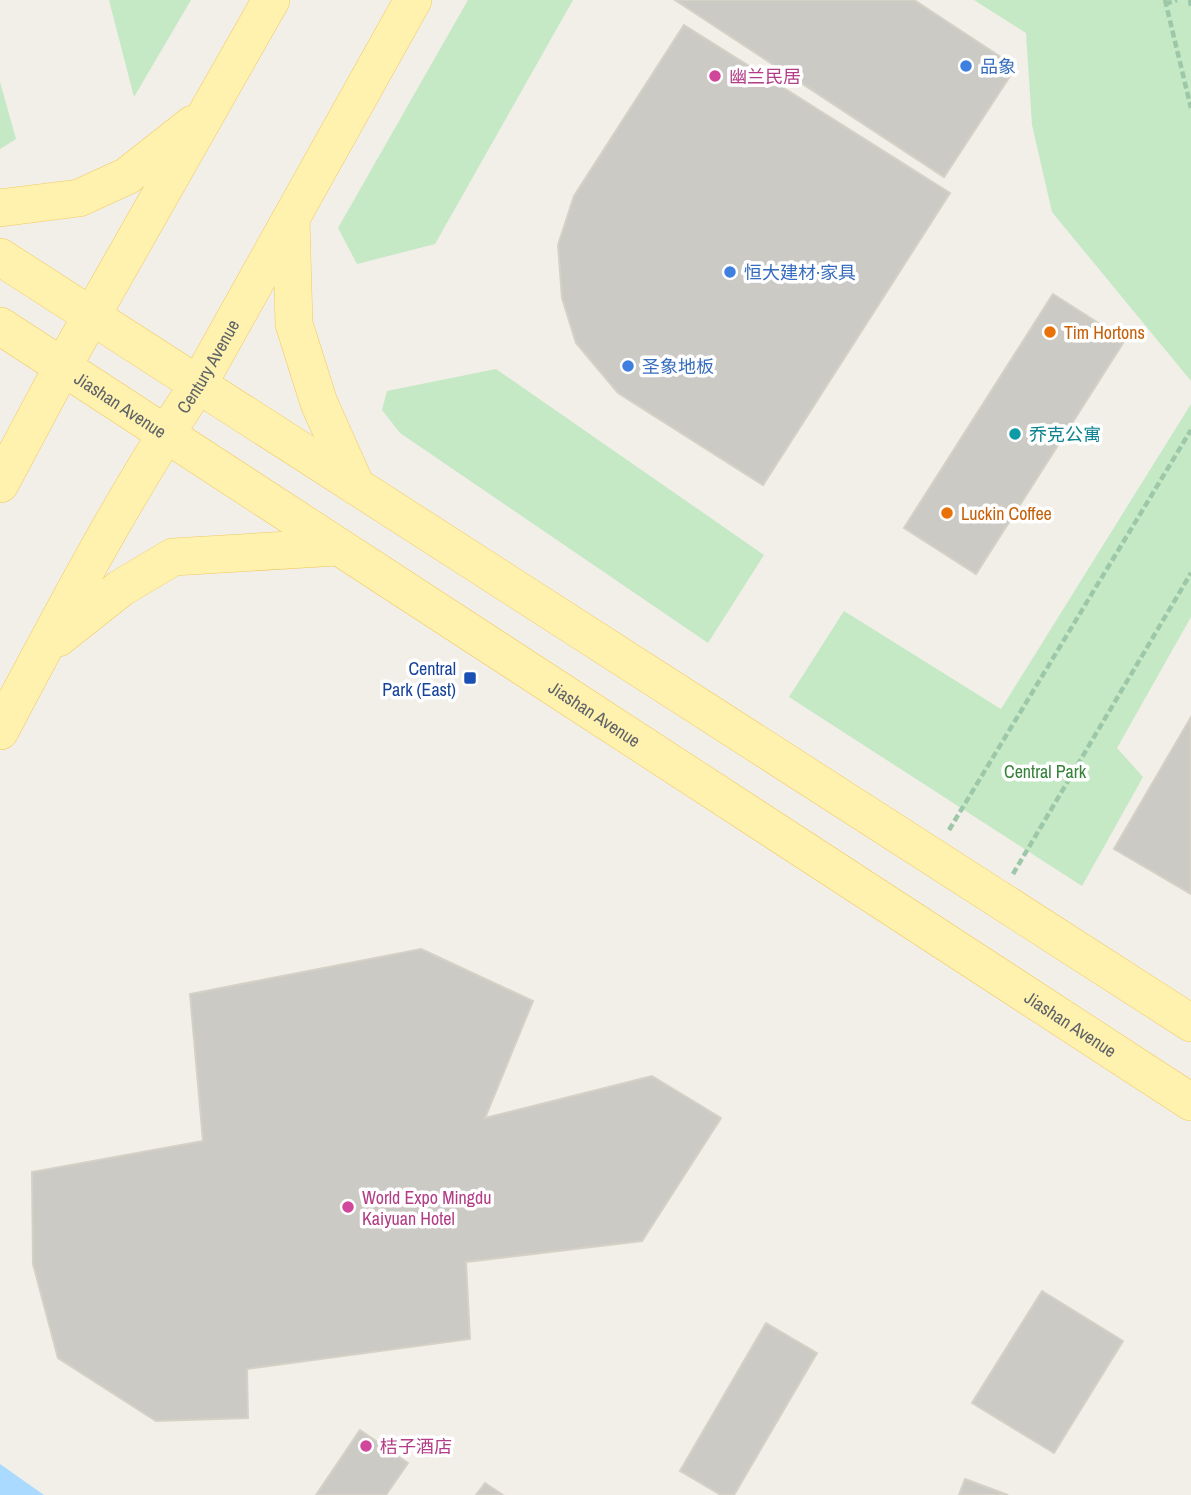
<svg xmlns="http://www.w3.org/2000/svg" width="1191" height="1495" viewBox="0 0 1191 1495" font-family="'Archivo Narrow','Noto Sans SC',sans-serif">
<rect width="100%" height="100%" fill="#f1efe8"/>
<path fill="#c5e8c5" d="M109,0H191L134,97Z
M468,0H573L435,244L357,264L338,228Z
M974,0H1191V381L1052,212L1032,125L1026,33Z
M0,82L16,139L0,149Z
M496,369L764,555L708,643L400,433L382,410L387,391Z
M1191,404V617L1117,748L1143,777L1082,886L789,697L844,611L1001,709Z"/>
<path fill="#aadaff" d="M0,1464L44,1495H0Z"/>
<path fill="#cccac5" stroke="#d6d1c6" stroke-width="2" d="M675,0H914L1016,67L944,177Z
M684,25L950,193L763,485L618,393L576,343L562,298L558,245L574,196Z
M1053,294L1125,340L976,574L904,528Z
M1191,717V894L1114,849Z
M421,949L533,1001L485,1118L652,1076L721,1118L642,1241L466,1262L470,1339L247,1369L248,1418L156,1421L58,1358L33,1264L32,1172L203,1141L190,994Z
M1042,1291L1123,1341L1054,1453L972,1403Z
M766,1323L817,1353L734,1495H721L680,1471Z
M360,1430L408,1463L386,1495H316Z
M965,1479L1008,1495H959Z
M485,1483L503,1495H476Z"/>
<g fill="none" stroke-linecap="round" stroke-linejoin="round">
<defs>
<g id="primary">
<path d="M0,208L79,198L127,176L193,124"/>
<path d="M291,219L294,324L319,403L356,486"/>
<path d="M0,257L1191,1023"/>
<path id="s1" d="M0,326L1191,1102"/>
<path d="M0,484L63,366L271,0"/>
<path d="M58,638L121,588L173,557L338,547"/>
<path id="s2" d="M0,731C62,614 124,495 198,385L413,0"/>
</g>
</defs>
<use href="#primary" stroke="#f2c960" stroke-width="38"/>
<path stroke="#9cc7a9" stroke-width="4.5" stroke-dasharray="7 3.5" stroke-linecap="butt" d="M1165,0L1191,108
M1190,0L1191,6
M1165,4L1177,0
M949,830L1191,430
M1013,874L1191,573"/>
<use href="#primary" stroke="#fff2af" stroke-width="37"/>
</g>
<g fill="#3f7fe0" stroke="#fff" stroke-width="2.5">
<circle cx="966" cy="66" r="7"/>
<circle cx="730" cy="272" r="7"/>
<circle cx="628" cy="366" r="7"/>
</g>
<g fill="#d1479c" stroke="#fff" stroke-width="2.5">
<circle cx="715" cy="76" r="7"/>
<circle cx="348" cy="1207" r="7"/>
<circle cx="366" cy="1446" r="7"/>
</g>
<g fill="#e8710a" stroke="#fff" stroke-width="2.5">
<circle cx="1050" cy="332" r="7"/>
<circle cx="947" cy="513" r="7"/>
</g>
<circle fill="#0f9aa8" stroke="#fff" stroke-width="2.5" cx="1015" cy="434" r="7"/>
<rect fill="#1a4fb4" stroke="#fff" stroke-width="2.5" x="463" y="671" width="14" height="14" rx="3.5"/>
<g text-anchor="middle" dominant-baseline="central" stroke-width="7" stroke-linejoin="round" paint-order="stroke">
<g font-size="18" fill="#366cbe" stroke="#fff" text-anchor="start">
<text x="980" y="66">品象</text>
<text x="744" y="272">恒大建材·家具</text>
<text x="642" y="366">圣象地板</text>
</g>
<g font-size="18" fill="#b23c85" stroke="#fff" text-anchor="start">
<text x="729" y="76">幽兰民居</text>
<text x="362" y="1197">World Expo Mingdu<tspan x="362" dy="21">Kaiyuan Hotel</tspan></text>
<text x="380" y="1446">桔子酒店</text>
</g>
<g font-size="18" fill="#c56008" stroke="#fff" text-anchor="start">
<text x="1064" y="332">Tim Hortons</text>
<text x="961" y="513">Luckin Coffee</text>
</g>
<g font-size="18" fill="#5f6368" stroke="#fff">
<text stroke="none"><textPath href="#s2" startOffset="420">Century Avenue</textPath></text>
<text stroke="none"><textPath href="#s1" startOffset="144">Jiashan Avenue</textPath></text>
<text stroke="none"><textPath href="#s1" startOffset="710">Jiashan Avenue</textPath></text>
<text stroke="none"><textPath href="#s1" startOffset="1278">Jiashan Avenue</textPath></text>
</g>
<g font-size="18" fill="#0d838f" stroke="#fff" text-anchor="start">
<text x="1029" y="434">乔克公寓</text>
</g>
<g font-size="18" fill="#164399" stroke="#fff" text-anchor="end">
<text x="456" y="668">Central<tspan x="456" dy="21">Park (East)</tspan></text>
</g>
<g font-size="18" fill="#348238" stroke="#fff">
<text x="1045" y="771">Central Park</text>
</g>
</g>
</svg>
